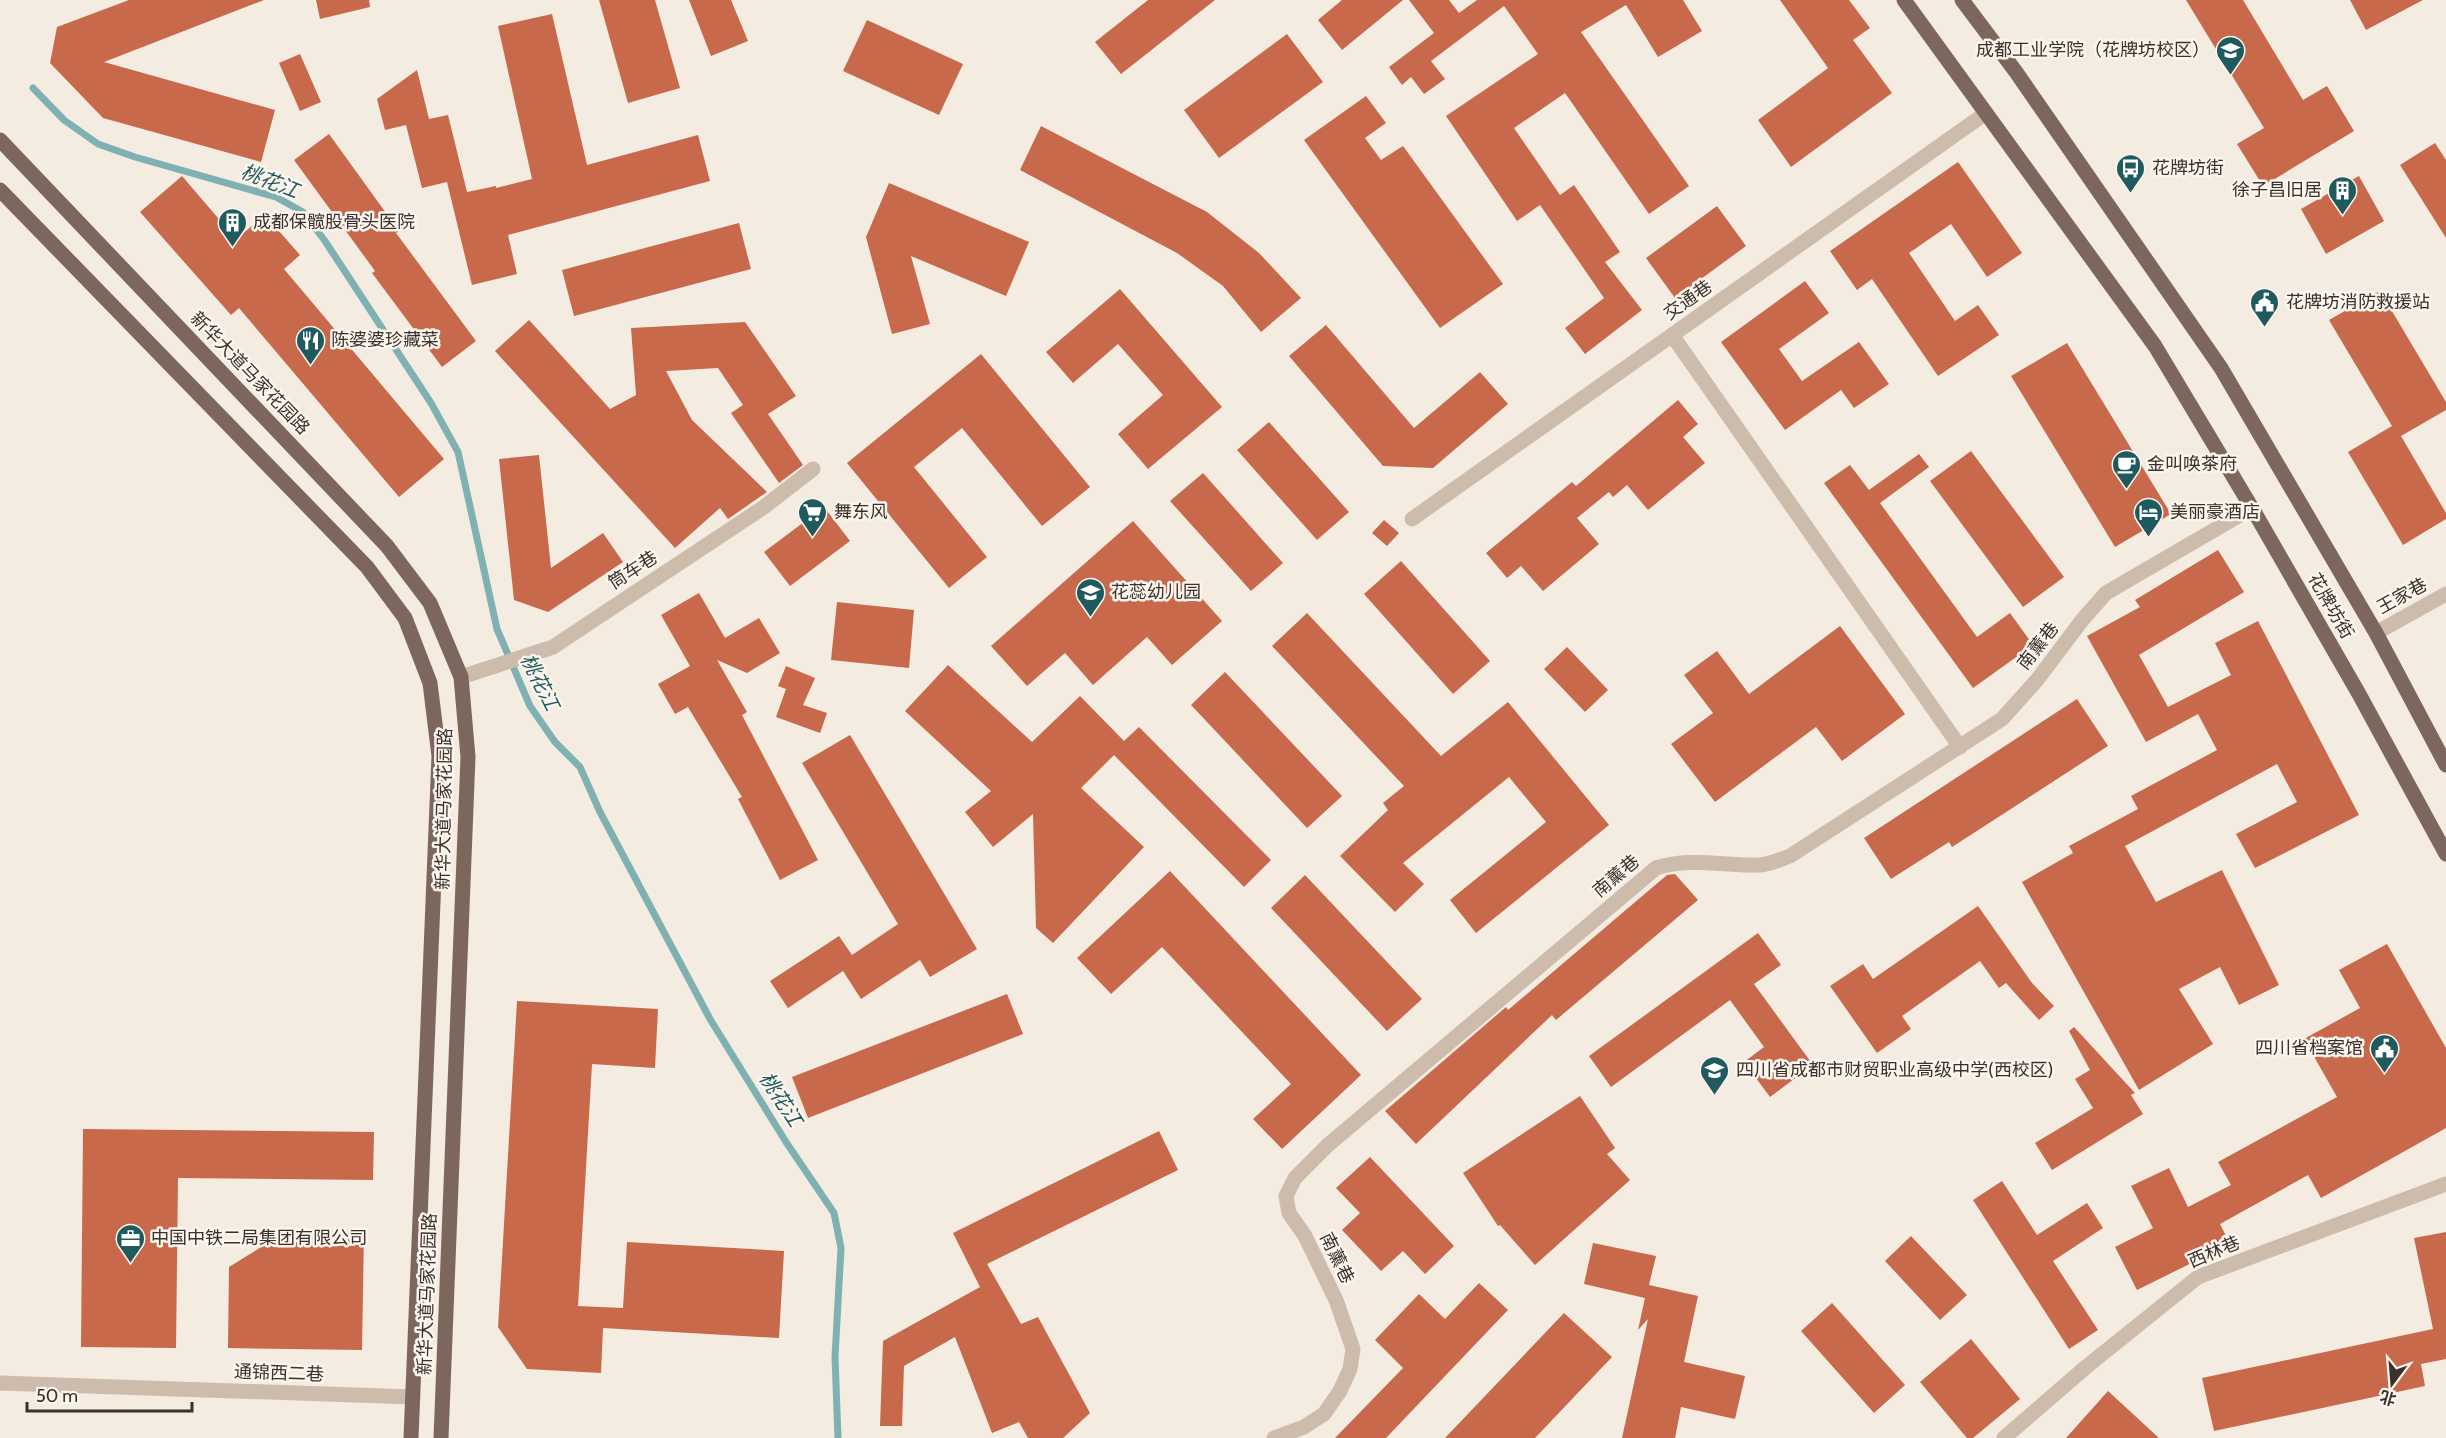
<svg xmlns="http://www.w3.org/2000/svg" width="2446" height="1438" viewBox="0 0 2446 1438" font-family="Cabin,'Noto Sans SC',sans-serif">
<rect width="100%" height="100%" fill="#f4ebe1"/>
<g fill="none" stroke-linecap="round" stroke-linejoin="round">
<path stroke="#7fb0b2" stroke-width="7" d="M33,88L64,120L98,144L135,157L276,197L303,212L325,241L431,403L458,452L497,629L530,706L555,742L580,767L600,812L710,1019L786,1142L834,1213L841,1248L835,1357L838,1438"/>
</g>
<path fill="#c8694b" d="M129,0H264L104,62L275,110L261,162L103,118L50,63L57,27Z
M316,0H369L370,7L320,19Z
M599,0H655L680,88L628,103Z
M689,0H731L748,41L711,56Z
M1148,0H1215L1121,74L1095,42Z
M1342,0H1403L1342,50L1318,20Z
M1409,0H1449L1459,13L1477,0H1683L1702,31L1658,57L1626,5L1581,32L1689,186L1649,214L1565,93L1514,128L1560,195L1574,185L1620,252L1605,262L1642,310L1585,354L1565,328L1604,298L1540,205L1517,221L1446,116L1538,54L1504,6L1431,61L1445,79L1424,94L1411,77L1402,85L1389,67L1434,33Z
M1780,0H1849L1870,28L1853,40L1892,93L1791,167L1758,120L1828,68Z
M2186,0H2243L2303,100L2327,86L2354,131L2263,186L2237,144L2264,128Z
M2350,0H2423L2366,30Z
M552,14L587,165L698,135L710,181L508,235L517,274L472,285L447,182L422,188L406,125L385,130L377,99L417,70L429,119L448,115L467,192L496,186V188L532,179L498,26Z
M867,20L963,64L939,115L843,71Z
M1287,34L1323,82L1219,158L1184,110Z
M300,54L321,102L300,111L279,63Z
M1366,96L1386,123L1365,138L1381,160L1403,146L1503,284L1440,328L1304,140Z
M1041,126L1207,212L1259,253L1301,298L1261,332L1223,286L1177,253L1020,170Z
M329,134L399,231L396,233L476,341L442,367L372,273L375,271L294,160Z
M2435,143L2446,160V238L2400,165Z
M1958,162L2022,253L1987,277L1951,224L1909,253L1955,321L1978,305L1999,335L1938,376L1872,279L1857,290L1830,251Z
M182,176L236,239L265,215L300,255L284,269L444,459L399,497L239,308L231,315L140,212Z
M2359,176L2384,221L2326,254L2301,209Z
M889,183L1029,242L1006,296L911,256L930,324L892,334L866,237Z
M1717,206L1746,246L1675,298L1646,258Z
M739,223L751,269L574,316L562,270Z
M1805,281L1829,313L1779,349L1802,381L1859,342L1889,384L1854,408L1841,390L1785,430L1721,342Z
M1120,289L1222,407L1148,469L1118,434L1163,395L1118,344L1073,383L1046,352Z
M2380,291L2446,402V410L2401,436L2446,513V519L2403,545L2348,452L2392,426L2329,320Z
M529,320L610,409L636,395L631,328L745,322L796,396L768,414L803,465L779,483L731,413L743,405L718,368L666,371L692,420L767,492L728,519L720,508L675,548L495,351Z
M1326,325L1414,428L1480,372L1508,404L1433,468L1383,466L1289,356Z
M2067,343L2171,514L2115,547L2011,376Z
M981,354L1090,487L1042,526L962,428L914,467L987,557L949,588L847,463Z
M1678,400L1698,424L1683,437L1705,463L1648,510L1627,485L1613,497L1609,492L1577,518L1599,544L1543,591L1521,566L1507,578L1486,553L1572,482L1576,486Z
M1269,422L1349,512L1317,540L1237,450Z
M1971,451L2064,577L2023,607L1930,481Z
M1919,454L1929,467L1880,503L1977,637L2010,613L2033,645L1973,688L1824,483L1850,465L1869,490Z
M539,455L551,568L603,533L623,562L548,612L514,600L499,459Z
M1203,473L1283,563L1251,591L1170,501Z
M824,507L850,541L790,586L764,552Z
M1384,520L1399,533L1387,546L1372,533Z
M1133,521L1222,621L1172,665L1147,637L1093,685L1065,653L1027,686L991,646Z
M2218,550L2244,592L2139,655L2168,707L2231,675L2215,643L2258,621L2359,815L2255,868L2236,834L2297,802L2277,764L2125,846L2156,902L2222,870L2279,985L2239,1005L2220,967L2179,989L2213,1044L2139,1090L2022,882L2073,853L2069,846L2138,809L2131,796L2217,750L2198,714L2146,742L2087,636L2140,607L2135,600Z
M1401,561L1490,661L1453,694L1364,594Z
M699,593L725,638L759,618L780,653L747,673L717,660L747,712L742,715L818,860L780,880L738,799L742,797L688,707L675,714L658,684L690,666L661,615Z
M837,602L914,610L909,668L831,660Z
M1307,613L1441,756L1508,702L1609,825L1476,933L1450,900L1546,822L1509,777L1403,863L1424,884L1395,912L1340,856L1388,810L1383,803L1404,786L1272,646Z
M1840,626L1905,714L1842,761L1816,727L1715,802L1671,744L1713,713L1684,675L1717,651L1749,694Z
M1567,647L1608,690L1585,712L1544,669Z
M948,665L1032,742L1080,696L1124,741L1139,727L1271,860L1244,887L1114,755L1081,788L1144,847L1053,943L1036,928L1033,814L993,847L965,812L991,791L905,711Z
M786,666L815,678L803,705L827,713L820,733L776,717L786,689L778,686Z
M1225,672L1342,796L1307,828L1191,705Z
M2077,699L2108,746L1952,847L1949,842L1891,879L1864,838Z
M850,735L977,949L930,977L920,960L861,999L843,971L788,1008L770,981L839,936L852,955L898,924L802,763Z
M1170,871L1361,1075L1282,1149L1253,1119L1291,1084L1162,947L1111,994L1077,958Z
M1675,874L1698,900L1556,1020L1552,1015L1416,1144L1385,1111L1506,1007L1508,1010L1667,875Z
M1305,875L1422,999L1387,1031L1271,908Z
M1978,906L2032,983L2054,1006L2039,1020L2006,983L1999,988L1980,961L1902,1016L1911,1029L1877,1053L1830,986L1863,964L1873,979Z
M1758,933L1781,965L1754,984L1813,1065L1770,1097L1744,1062L1764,1047L1730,1000L1611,1087L1589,1056Z
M2387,944L2446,1048V1128L2321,1198L2308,1175L2220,1224L2230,1244L2137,1290L2115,1247L2153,1228L2131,1186L2169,1168L2188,1207L2231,1185L2218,1162L2337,1097L2304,1039L2360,1008L2339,970Z
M1007,994L1023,1034L808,1118L792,1077Z
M517,1001L658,1009L655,1068L592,1064L578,1306L623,1308L627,1242L784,1251L779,1338L603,1328L601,1373L527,1369L498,1327Z
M2074,1027L2135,1093L2131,1095L2143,1114L2052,1170L2035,1143L2093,1108L2075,1079L2090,1070L2069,1031Z
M1580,1096L1615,1148L1607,1154L1630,1180L1535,1265L1500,1225L1498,1226L1463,1173Z
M83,1129L374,1132L373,1180L178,1178L176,1348L81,1347Z
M1159,1131L1178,1170L987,1264L1021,1324L1038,1317L1090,1413L1063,1438H1028L1019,1422L992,1433L955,1337L904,1366L902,1426H880L883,1341L980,1287L953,1233Z
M1370,1157L1454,1246L1425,1274L1403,1251L1381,1271L1342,1230L1360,1213L1336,1188Z
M2002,1181L2037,1235L2087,1203L2103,1228L2053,1261L2098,1330L2069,1349L1973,1200Z
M287,1231L364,1232L362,1350L228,1348L229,1267Z
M2446,1232V1359L2421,1364L2425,1386L2214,1431L2202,1378L2433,1329L2414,1238Z
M1911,1236L1967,1295L1940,1320L1885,1261Z
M1593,1243L1656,1256L1649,1285L1698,1296L1684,1362L1745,1376L1735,1419L1681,1407L1675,1438H1622L1648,1319L1638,1330L1645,1298L1584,1284Z
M1479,1283L1508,1310L1386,1438H1335L1403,1368L1375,1340L1419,1294L1445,1319Z
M1832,1303L1905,1385L1874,1413L1801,1331Z
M1564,1313L1612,1357L1535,1438H1445Z
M1971,1339L2020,1399L1973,1438H1967L1920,1382Z
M2108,1391L2159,1438H2066Z"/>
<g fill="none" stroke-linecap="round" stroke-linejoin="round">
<path stroke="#cdbbac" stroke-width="15" d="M1672,335L1960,747
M1412,519L1986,113
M2376,633L2446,594
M461,677L553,647L764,507L813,469
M0,1383L413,1397
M1274,1438L1304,1427L1324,1414L1340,1391L1350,1369L1353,1349L1336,1300L1305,1236L1289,1213L1286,1196L1295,1178L1328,1145L1656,868C1691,857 1723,866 1759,865C1769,865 1781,859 1790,856L2002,719L2037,680L2083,619L2106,593L2252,508
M2004,1438L2086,1367L2198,1277L2446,1184"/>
<path stroke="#7d675c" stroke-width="15" d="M1904,0L2155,346L2252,508L2359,694L2446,854
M1962,0L2016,72L2221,368L2376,633L2446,765
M0,140L387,546L430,603L461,677L468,757L441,1438
M0,190L367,567L405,618L430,683L439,756L411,1438"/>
</g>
<defs>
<symbol id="university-pin" viewBox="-11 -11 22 30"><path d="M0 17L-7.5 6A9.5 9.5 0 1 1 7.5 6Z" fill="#1f5a5e" stroke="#fbf5ee"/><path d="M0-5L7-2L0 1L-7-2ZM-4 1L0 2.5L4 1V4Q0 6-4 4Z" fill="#fff"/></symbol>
<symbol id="bus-pin" viewBox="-11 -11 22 30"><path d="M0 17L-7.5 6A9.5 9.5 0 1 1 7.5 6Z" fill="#1f5a5e" stroke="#fbf5ee"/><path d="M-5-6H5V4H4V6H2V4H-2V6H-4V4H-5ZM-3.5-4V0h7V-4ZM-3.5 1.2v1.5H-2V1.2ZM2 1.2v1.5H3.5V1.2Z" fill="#fff"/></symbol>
<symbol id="building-pin" viewBox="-11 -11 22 30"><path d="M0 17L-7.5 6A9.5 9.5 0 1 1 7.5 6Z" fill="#1f5a5e" stroke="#fbf5ee"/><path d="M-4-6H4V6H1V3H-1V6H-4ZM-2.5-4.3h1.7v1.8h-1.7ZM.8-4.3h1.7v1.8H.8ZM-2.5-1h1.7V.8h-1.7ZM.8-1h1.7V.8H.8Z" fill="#fff"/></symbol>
<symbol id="civic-pin" viewBox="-11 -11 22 30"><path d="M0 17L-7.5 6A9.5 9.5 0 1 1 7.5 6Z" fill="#1f5a5e" stroke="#fbf5ee"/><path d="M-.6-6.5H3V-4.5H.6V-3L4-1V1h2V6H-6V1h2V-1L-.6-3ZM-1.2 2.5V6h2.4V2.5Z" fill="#fff"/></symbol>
<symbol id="restaurant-pin" viewBox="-11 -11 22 30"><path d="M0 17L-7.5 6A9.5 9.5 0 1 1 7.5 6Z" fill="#1f5a5e" stroke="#fbf5ee"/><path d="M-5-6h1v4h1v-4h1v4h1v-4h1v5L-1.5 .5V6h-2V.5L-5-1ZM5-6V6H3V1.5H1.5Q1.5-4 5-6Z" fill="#fff"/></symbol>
<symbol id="cafe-pin" viewBox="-11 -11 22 30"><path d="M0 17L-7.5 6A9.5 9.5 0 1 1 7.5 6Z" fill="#1f5a5e" stroke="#fbf5ee"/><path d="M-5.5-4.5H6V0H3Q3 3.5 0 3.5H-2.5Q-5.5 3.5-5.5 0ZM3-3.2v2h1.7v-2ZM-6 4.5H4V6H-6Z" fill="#fff"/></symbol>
<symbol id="supermarket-pin" viewBox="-11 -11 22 30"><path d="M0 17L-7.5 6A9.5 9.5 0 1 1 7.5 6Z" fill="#1f5a5e" stroke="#fbf5ee"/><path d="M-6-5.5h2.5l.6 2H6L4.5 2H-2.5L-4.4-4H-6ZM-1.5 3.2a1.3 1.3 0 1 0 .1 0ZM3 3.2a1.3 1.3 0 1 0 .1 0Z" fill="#fff"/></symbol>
<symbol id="hotel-pin" viewBox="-11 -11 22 30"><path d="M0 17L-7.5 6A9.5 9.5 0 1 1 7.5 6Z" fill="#1f5a5e" stroke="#fbf5ee"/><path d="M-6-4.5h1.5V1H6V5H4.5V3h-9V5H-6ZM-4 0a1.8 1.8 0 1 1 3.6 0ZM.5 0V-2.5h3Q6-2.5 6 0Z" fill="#fff"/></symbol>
<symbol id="school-pin" viewBox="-11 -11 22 30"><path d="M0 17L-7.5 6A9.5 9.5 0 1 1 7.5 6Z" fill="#1f5a5e" stroke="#fbf5ee"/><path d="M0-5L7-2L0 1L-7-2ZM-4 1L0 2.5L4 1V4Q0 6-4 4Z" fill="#fff"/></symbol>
<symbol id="office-pin" viewBox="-11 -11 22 30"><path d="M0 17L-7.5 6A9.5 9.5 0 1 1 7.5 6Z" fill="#1f5a5e" stroke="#fbf5ee"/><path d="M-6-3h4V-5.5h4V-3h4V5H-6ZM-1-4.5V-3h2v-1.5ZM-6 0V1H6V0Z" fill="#fff"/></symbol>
</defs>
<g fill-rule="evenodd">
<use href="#university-pin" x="2214" y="34" width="33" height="45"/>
<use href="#bus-pin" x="2114" y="152" width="33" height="45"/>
<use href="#building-pin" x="2326" y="174" width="33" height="45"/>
<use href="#building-pin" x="216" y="206" width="33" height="45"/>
<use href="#civic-pin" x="2248" y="286" width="33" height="45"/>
<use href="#restaurant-pin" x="294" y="324" width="33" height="45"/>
<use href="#cafe-pin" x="2110" y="448" width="33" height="45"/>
<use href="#supermarket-pin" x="796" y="496" width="33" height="45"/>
<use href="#hotel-pin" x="2132" y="496" width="33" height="45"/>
<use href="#school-pin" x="1074" y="576" width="33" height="45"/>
<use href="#civic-pin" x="2368" y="1032" width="33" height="45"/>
<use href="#school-pin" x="1698" y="1054" width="33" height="45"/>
<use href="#office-pin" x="114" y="1222" width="33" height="45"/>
</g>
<g text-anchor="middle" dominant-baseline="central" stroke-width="5" stroke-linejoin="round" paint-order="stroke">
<g font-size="18" fill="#3b302b" stroke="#fbf5ee" text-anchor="start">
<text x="2210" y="50" text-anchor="end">成都工业学院（花牌坊校区）</text>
<text x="2152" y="168">花牌坊街</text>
<text x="2322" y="190" text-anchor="end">徐子昌旧居</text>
<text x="253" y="222">成都保髋股骨头医院</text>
<text x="2286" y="302">花牌坊消防救援站</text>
<text x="331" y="340">陈婆婆珍藏菜</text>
<text x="2147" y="464">金叫唤茶府</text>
<text x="834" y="512">舞东风</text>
<text x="2170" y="512">美丽豪酒店</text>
<text x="1111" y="592">花蕊幼儿园</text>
<text x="2363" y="1048" text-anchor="end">四川省档案馆</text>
<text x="1736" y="1070">四川省成都市财贸职业高级中学(西校区)</text>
<text x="151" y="1238">中国中铁二局集团有限公司</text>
</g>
<g font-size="18" fill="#3b302b" stroke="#fbf5ee">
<text transform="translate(1688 300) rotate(-35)">交通巷</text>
<text transform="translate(250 373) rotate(46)">新华大道马家花园路</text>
<text transform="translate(633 570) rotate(-33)">筒车巷</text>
<text transform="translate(2402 596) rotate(-29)">王家巷</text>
<text transform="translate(2331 606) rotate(60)">花牌坊街</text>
<text transform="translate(2038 646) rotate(-52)">南薰巷</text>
<text transform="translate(444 809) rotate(-89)">新华大道马家花园路</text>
<text transform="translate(1616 876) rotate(-40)">南薰巷</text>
<text transform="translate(2214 1252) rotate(-23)">西林巷</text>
<text transform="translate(1337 1258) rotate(64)">南薰巷</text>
<text transform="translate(427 1294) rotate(-88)">新华大道马家花园路</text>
<text transform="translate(279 1373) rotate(2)">通锦西二巷</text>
</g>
<g font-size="20" font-style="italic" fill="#1f5a5e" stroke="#fbf5ee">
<text transform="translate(270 181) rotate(21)">桃花江</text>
<text transform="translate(540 682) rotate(63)">桃花江</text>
<text transform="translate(781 1099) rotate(57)">桃花江</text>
</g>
</g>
<g transform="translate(2392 1384) rotate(196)" stroke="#fbf5ee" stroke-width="4.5" paint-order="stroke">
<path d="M0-4.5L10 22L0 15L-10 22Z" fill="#3b302b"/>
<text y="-9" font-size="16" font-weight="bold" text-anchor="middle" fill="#3b302b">北</text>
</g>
<path d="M27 1402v9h165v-9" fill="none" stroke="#3b302b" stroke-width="3"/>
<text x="36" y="1402" font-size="18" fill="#3b302b" stroke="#fbf5ee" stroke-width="4.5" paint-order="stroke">50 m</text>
</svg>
